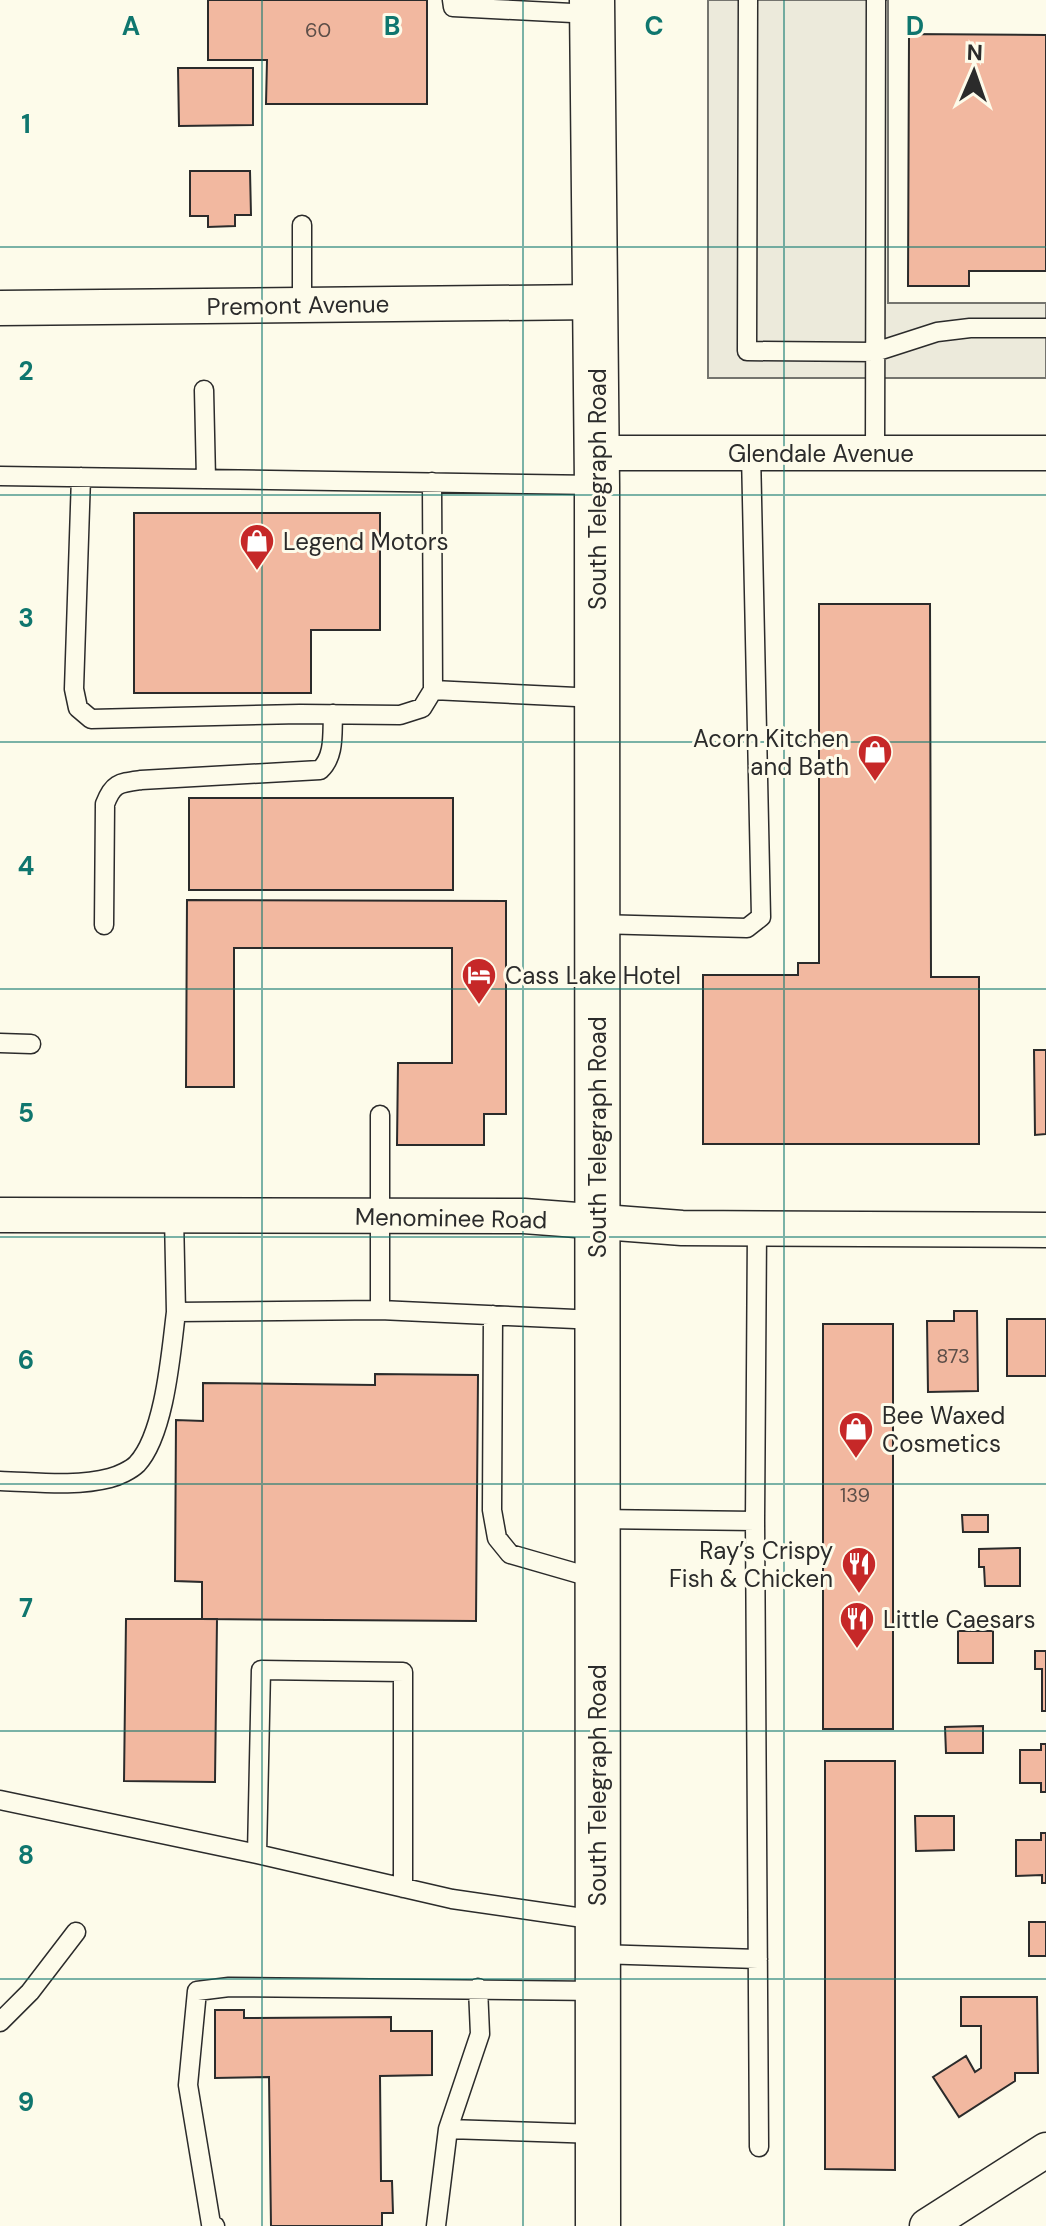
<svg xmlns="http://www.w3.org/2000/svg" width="1046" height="2226" viewBox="0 0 1046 2226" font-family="'DM Sans',sans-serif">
<rect width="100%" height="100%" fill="#fdfbea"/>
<path fill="#eceadb" stroke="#74746e" stroke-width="2" d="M708,0H888V303H1046V378H708Z"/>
<path fill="#f2b8a0" stroke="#2b2b2b" stroke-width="2" d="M208,0H427V104H266L267,60H208Z
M909,34L1046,35V271H969V286H908Z
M178,68H253V125L179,126Z
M190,171H250L251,215H235V226L208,227V216H190Z
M134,513H380V630H311V693H134Z
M819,604H930L931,977H979V1144H703V975H798V963H819Z
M189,798H453V890H189Z
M187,900L506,901V1114H484V1145H397L398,1063H452V948H234V1087H186Z
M1034,1050H1046V1134L1035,1135Z
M954,1311H977L978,1391L928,1392L927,1321H954Z
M1007,1319H1046V1376H1007Z
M823,1324H893V1729H823Z
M375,1374L478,1375L476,1621L202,1619V1582L175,1581L176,1420L203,1421V1383L375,1385Z
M962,1515H988V1532H963Z
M1020,1548V1586H985L984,1567H979V1549Z
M126,1619H217L215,1782L124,1781Z
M958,1631H993V1663H958Z
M1035,1651H1046V1711H1042V1669H1035Z
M983,1726V1753H946L945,1727Z
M1041,1744H1046V1792H1041V1783H1020V1750H1041Z
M825,1761H895V2170L825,2169Z
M915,1816H954V1850L916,1851Z
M1041,1833H1046V1883H1042V1875L1016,1876V1840H1041Z
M1029,1922H1046V1956H1029Z
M961,1997H1037L1038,2073H1015V2081L959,2117L933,2077L966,2056L975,2072L981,2068V2026H961Z
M215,2010H244V2018L391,2017V2031H432V2075L380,2076L381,2181H392L393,2213H382V2226H271L269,2077L215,2078Z"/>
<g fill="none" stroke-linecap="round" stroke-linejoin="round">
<defs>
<path id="service" d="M452,0L453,7L592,14
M748,0L747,351L875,352L937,332L970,328H1046
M302,306V225
M204,390L206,479
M875,453L876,0
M0,476L597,485
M81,477L74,689L78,708L91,719L300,714L400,715L422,708L433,690
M432,482L433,690L597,698
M597,924L747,928L761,917L751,453
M104,925L105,804C113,783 119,783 141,780L320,770C335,756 332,734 333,714
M0,1043L31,1044
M174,1216L176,1312L380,1310L597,1320
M757,1229L755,1521L759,2147
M380,1310V1115
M493,1315L492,1510L497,1538L510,1554L597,1579
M0,1481C36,1482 75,1487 110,1478C118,1476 131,1470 137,1464C165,1434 171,1352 176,1312
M597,1519L755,1521
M0,1800L257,1854L452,1899L597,1920
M257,1854L261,1670L403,1672V1888
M598,1954L758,1959
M0,2022L30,1992L76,1932
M448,2129L480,2034L478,1988
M215,2226L211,2224L188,2085L197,1991L229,1987L598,1991
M436,2226L448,2129L597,2134"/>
<path id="minor" d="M0,308L595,302
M597,453H1046
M0,1215L524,1216L682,1228L1046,1230
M927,2226L1046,2150"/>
<path id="trunk" d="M592,0L597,485L598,2226"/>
</defs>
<use href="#service" stroke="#2b2b2b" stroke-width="21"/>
<use href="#minor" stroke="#2b2b2b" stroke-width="37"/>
<use href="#trunk" stroke="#2b2b2b" stroke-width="47"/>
<use href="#service" stroke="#fdfbea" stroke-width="18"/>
<use href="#minor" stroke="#fdfbea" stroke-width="34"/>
<use href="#trunk" stroke="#fdfbea" stroke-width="44"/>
</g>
<path fill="none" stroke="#0f766e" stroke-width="2" stroke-opacity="0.55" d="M262,0V2226M523,0V2226M784,0V2226M0,247H1046M0,495H1046M0,742H1046M0,989H1046M0,1237H1046M0,1484H1046M0,1731H1046M0,1979H1046"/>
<defs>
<symbol id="shop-pin" viewBox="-11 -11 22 30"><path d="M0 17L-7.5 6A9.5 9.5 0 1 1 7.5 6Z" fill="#c62828" stroke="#fdfbea"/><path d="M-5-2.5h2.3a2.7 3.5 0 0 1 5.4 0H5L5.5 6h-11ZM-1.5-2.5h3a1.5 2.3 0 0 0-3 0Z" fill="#fff"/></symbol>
<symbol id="hotel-pin" viewBox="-11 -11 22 30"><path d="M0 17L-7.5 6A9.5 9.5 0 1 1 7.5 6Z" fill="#c62828" stroke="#fdfbea"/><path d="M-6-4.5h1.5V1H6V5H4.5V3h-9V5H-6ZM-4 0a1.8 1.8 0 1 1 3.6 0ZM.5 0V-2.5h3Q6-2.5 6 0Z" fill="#fff"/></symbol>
<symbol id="restaurant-pin" viewBox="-11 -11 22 30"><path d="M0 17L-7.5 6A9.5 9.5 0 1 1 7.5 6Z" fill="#c62828" stroke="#fdfbea"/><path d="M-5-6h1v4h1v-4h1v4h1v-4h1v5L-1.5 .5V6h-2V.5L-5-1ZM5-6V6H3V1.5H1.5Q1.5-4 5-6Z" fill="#fff"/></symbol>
</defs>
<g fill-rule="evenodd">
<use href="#shop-pin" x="237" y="521" width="40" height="54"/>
<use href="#shop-pin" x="855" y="732" width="40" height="54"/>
<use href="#hotel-pin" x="459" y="955" width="40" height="54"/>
<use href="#shop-pin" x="836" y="1409" width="40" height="54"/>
<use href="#restaurant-pin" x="839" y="1544" width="40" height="54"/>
<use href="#restaurant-pin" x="837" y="1599" width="40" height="54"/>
</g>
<g text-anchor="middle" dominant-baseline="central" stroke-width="6" stroke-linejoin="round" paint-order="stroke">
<g font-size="20" fill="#5d4e48">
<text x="318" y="30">60</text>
<text x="953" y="1356">873</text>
<text x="855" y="1495">139</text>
</g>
<g font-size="24" fill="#2b2b2b" stroke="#fdfbea">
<text transform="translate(298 305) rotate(-1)">Premont Avenue</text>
<text x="821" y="453">Glendale Avenue</text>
<text transform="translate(597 489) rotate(-90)">South Telegraph Road</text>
<text transform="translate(597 1137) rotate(-90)">South Telegraph Road</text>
<text transform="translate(451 1218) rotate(1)">Menominee Road</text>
<text transform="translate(597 1785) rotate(-90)">South Telegraph Road</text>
</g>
<g font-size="24" fill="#2b2b2b" stroke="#fdfbea" text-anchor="start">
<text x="283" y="541">Legend Motors</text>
<text x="849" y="738" text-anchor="end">Acorn Kitchen<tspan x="849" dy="28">and Bath</tspan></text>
<text x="505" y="975">Cass Lake Hotel</text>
<text x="882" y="1415">Bee Waxed<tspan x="882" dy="28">Cosmetics</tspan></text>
<text x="833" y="1550" text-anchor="end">Ray’s Crispy<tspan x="833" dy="28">Fish &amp; Chicken</tspan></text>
<text x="883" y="1619">Little Caesars</text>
</g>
</g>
<g font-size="26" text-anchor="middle" font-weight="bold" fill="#0f766e" stroke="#fdfbea" stroke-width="6" stroke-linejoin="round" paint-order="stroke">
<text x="131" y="35">A</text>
<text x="392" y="35">B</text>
<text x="654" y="35">C</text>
<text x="915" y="35">D</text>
<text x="26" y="133">1</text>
<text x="26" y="380">2</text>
<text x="26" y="627">3</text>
<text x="26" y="875">4</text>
<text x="26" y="1122">5</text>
<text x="26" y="1369">6</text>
<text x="26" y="1617">7</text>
<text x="26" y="1864">8</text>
<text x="26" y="2111">9</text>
</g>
<g transform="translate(974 72) rotate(2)" stroke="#fdfbea" stroke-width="6" paint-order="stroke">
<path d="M0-6L14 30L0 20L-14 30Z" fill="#2b2b2b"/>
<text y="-12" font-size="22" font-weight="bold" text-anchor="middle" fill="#2b2b2b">N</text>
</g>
</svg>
